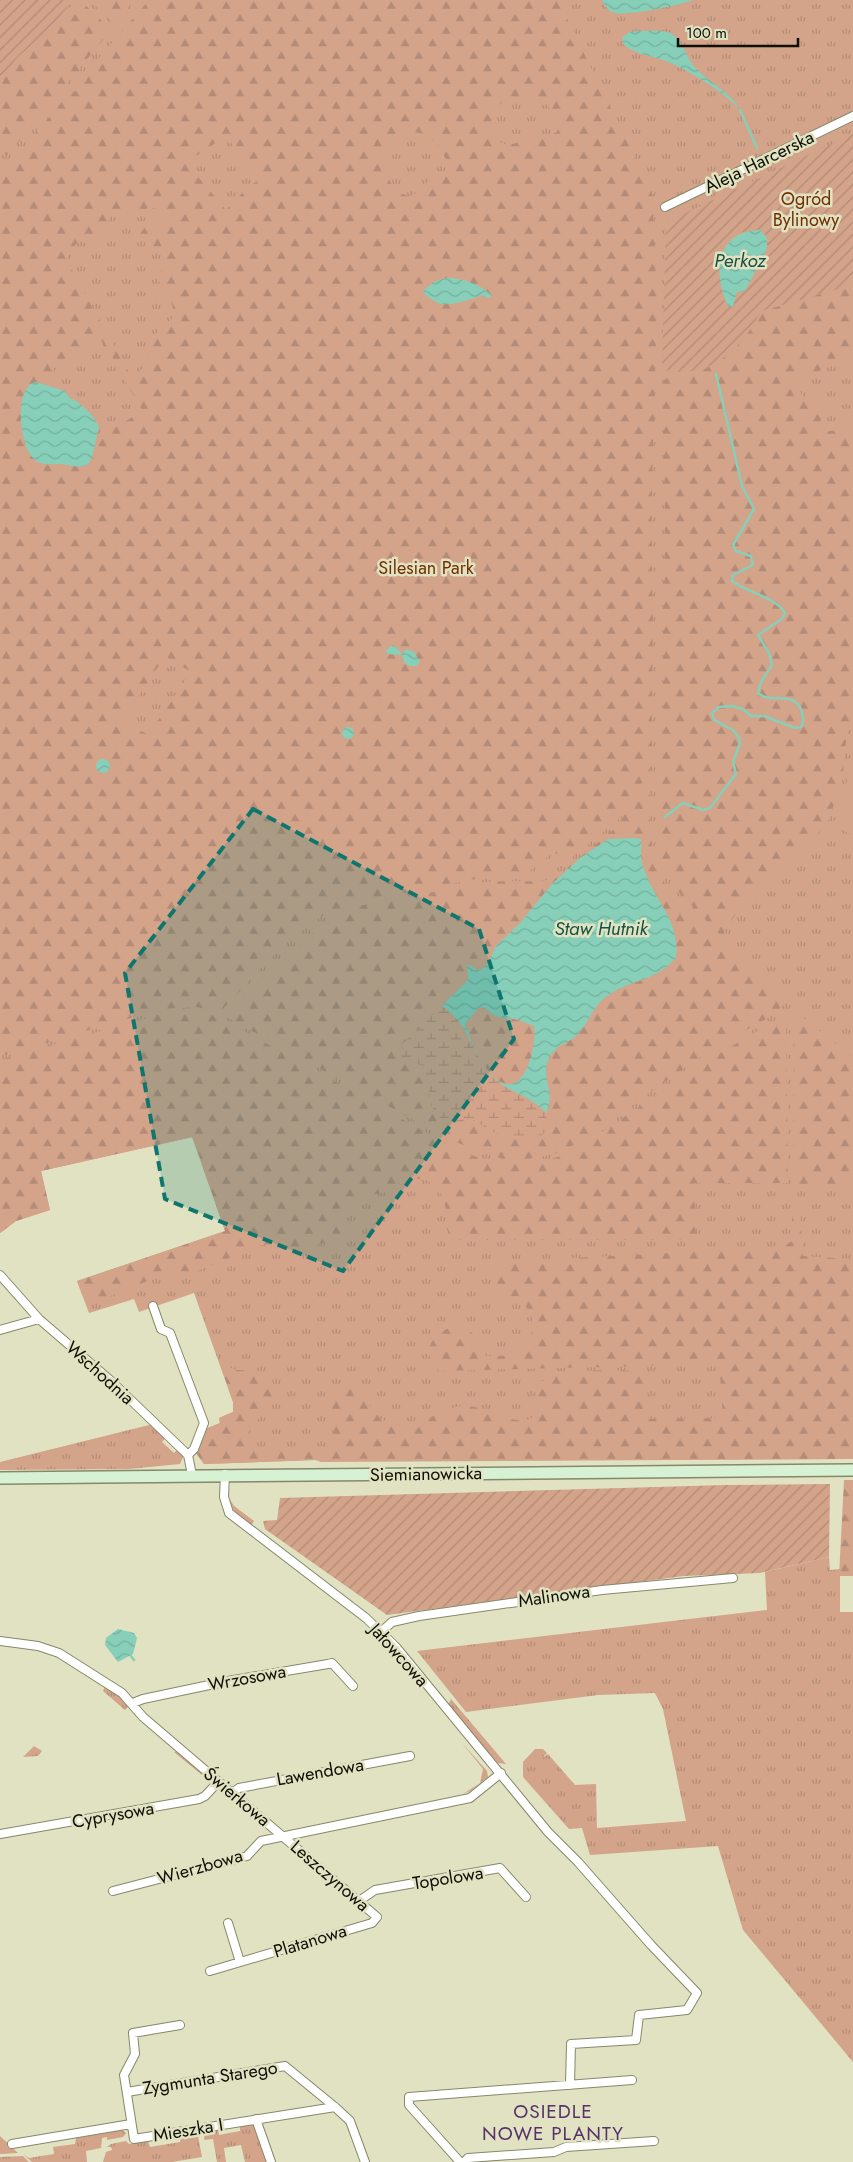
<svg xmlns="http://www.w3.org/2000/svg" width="853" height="2162" viewBox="0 0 853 2162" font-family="Jost,sans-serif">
<defs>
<pattern id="grass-tufts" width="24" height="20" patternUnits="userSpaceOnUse" patternTransform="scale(1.25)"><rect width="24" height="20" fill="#d3a38a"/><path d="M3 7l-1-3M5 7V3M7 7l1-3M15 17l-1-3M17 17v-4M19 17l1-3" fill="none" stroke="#b48b76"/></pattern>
<pattern id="forest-firs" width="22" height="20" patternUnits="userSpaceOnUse" patternTransform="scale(1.25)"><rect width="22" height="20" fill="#d3a38a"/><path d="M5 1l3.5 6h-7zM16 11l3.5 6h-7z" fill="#b48b76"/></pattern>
<pattern id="wetland-marsh" width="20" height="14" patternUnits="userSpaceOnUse" patternTransform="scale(1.25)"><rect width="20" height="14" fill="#d3a38a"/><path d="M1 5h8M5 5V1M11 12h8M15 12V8" fill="none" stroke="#b48b76"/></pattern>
<pattern id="garden-furrows" width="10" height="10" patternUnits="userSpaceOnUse" patternTransform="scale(1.25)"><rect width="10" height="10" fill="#d3a38a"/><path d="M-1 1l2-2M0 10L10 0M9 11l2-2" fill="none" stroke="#b48b76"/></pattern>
<pattern id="water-waves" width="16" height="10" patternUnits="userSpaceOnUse" patternTransform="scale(1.25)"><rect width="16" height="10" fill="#87cfb9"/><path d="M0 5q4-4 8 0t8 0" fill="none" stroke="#73b19e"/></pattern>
</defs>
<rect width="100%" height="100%" fill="#e0e2c1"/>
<path fill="url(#grass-tufts)" d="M0,0H853V1459L321,1462L315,1460L204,1464L196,1453L205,1429L220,1423L219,1418L233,1412V1402L194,1293L139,1312L134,1299L89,1313L77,1281L225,1231L192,1137L41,1171L50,1210L16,1221L0,1233Z
M153,1424L166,1437L162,1442L174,1453L178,1449L184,1455L180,1464L129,1469L0,1470V1462Z
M228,1497L234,1506L254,1521L252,1524H249L235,1513Z
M829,1557L830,1570L840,1569V1612H853V2062L743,1930L718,1846L590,1855L582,1828L569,1829L523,1777V1762L535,1749H543L547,1753L542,1758L548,1754L575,1785L596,1784L597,1828L686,1821L663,1709L655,1693L598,1695L466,1712L417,1651L767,1610L765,1572Z
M105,1686L122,1696L130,1704L125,1710L103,1691Z
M451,1699L506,1764L498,1763L448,1705Z
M462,1743L487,1771L488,1777L470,1791L463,1794L480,1783L483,1769Z
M34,1746L42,1751L38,1756L23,1757Z
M178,1751L212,1780L213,1784L174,1752Z
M253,2124L267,2162H245L241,2145L224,2148L226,2162H217L213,2139L204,2140L205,2131L218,2130L219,2135L240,2131V2126Z
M122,2130L126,2133L123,2137L107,2140V2137L102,2138L101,2148L86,2151L87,2162H32L23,2154L29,2158L54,2154L53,2147L75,2144L76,2138Z
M195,2133L198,2136L202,2157L172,2162H103L106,2152L112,2150L111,2147H107L111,2144L126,2141L129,2144L148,2141L150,2147L180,2142L181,2136Z
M0,2136L18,2153L0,2154Z
M23,2156L29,2162H0V2157Z"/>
<path fill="url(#forest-firs)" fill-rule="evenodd" d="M70,0H80L111,30L8,155L4,154L0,150V83L18,58L44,37L72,4Z
M89,0H134L115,25Z
M149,0H558L635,158L642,165L657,209L653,217L657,298L651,527L653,626L651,769L620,818L564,864L558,854L553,853L532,868L528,876L486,877L347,904C295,924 258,973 219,1013L197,1007L162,1009L0,1056V177L69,93L76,91L78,82ZM519,98C538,100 550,99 556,121C558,126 559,127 557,132C548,137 541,136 531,137C522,138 515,147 504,144C488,139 488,114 500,104C505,100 512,99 519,98ZM413,132C431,133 443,147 447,164C445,177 434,176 426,183C421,188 418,193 410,196C389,194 379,163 389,145C394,137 404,134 413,132ZM226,136L258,180L244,191L226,210L193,171L197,164L193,158ZM150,207L160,210L163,222L160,226L145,227L140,234L147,244L165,250C171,264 161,266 158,278C161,290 175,300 173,314C172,323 162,324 158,331C147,346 153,368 131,376L67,261L70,251L77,243C93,237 97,248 112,231L108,221C118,204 137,217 150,207ZM102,341L106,356L111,355L142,411L105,434L99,433L92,458L84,466L50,465L36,461C32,457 27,451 25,445C20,431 19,395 29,384L51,386L54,368ZM165,656L191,672L148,735L123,720Z
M853,280V364L841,359L822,363L820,371L794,378L803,397L814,400L825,408L826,416L818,423L822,432L853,428V720L847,731L843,773L830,818L812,842L753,894L735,915L721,936L674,887L661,860L665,515L662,382C672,373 685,374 698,371C728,363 748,337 761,311L845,287Z
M650,778C648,828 648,864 678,906L781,997L783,1005L778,1012L703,1055L578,1143L554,1154L527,1159H503L450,1140L223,1015L330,917L349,908L486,882C502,880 551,884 560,876L561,877L553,883L520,923L491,954L488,963L480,972L467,964L468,980L417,1030L399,1057L423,1066C431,1081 428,1099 437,1114L450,1121L470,1119L499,1134L533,1137L546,1126C546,1116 551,1106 550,1096C549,1085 544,1078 547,1066C552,1046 573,1039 585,1023C594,1011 599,1001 613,992C625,985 640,982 652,976L671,920L650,885L639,848L642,842L639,838C606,837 591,848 569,870L567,868L613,830Z
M479,1007L534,1026C537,1044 528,1097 498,1081C484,1073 471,1039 465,1024Z
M197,1011L219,1017L450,1146L474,1156L503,1164H527L555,1158L580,1147L713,1057L770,1024L781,1022L786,1029L788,1183H694L696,1240H454C446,1234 446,1224 446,1215C446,1191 430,1172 405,1181C397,1183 392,1189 385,1192C375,1195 365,1195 355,1199L347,1210L339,1237L307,1249L272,1244L262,1245L192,1273L160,1276L101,1300L92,1301L83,1297L77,1281L225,1231L193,1137L41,1171L50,1210L16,1221L0,1233V1060L164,1013Z
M800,1015L853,1058V1184H794L793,1022Z
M792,1207L800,1209L803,1256L853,1259V1459L322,1460C322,1449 331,1442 333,1431C337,1410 318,1392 349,1382C368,1391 368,1417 392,1424C418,1432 439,1407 464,1406C486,1404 515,1429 533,1417C544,1410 536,1397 536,1386C558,1365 617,1371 647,1371L648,1419L723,1418L719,1360L646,1366L439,1371C436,1367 431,1362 430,1358C423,1338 455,1316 472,1333C478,1339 482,1349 486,1356C495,1356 506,1357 514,1353C528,1347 537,1330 531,1316C529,1309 522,1302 518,1296L499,1297C489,1286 492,1275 499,1262L782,1247L792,1241Z
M220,1364L237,1370L259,1371L268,1374C294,1410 237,1419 249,1446C266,1462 306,1430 315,1460L204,1464L196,1453L205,1429L220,1423L219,1418L233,1412V1402Z
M844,1480H853V1576H839Z"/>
<path fill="url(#wetland-marsh)" d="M442,1006C468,1023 472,1054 492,1076C507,1093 531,1095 546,1113C546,1119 548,1131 542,1135C538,1138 499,1134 492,1132C484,1129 479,1120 469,1119C459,1117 447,1124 439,1117C425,1104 432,1082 423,1066L399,1057L395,1051Z"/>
<path fill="url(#garden-furrows)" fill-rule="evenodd" d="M0,0H70L71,2L56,22L17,58L0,80Z
M853,134V280L845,287L761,311C742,348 711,380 665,370L662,366L666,222ZM759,230L766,235L768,247L745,291L737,292L734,298L725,302L719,277L735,235L743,232Z
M830,1484L829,1557L760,1573L684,1576L387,1615L265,1529L263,1521L277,1520L280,1498L726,1485Z"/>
<path fill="#d3a38a" d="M853,769V835L833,826L850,771Z"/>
<path fill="url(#water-waves)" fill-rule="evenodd" d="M602,0H693C682,5 626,16 615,13C609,12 604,5 602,0Z
M637,31C646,31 659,30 668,32C682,37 685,55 693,65C707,82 731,92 740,110C726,93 684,67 663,60C650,56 636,54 624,45L622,37L630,32Z
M760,230L767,238V249L745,291L737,292L733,306L729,307C724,300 723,292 721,285C714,254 728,231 760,230Z
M447,278C466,278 480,285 493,296L487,298L482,295C473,299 451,306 441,304C436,303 429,297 424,294V290L435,281Z
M36,382L65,391L70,399H74L90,413L99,426L92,458L88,464C80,469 70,465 61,464C53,464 43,466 35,460C19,448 13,386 36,382Z
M393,645L403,654L406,649L414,652L420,662L416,666H409L404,662L402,655L387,654L386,650Z
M342 733a6 6 0 1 1 12 0a6 6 0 1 1-12 0Z
M96 766a7 7 0 1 1 14 0a7 7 0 1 1-14 0Z
M634,838L641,839C642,851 639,855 644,869C655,902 680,920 676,957C660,979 635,979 613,992C592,1005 593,1016 579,1033C572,1041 561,1044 554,1051C535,1073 558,1091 546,1113C531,1095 508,1093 492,1076C472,1054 469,1023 442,1006L468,980L467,964L480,971L488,963L496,946L520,923L553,883L580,858L608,839ZM479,1007L485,1008C494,1017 503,1019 515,1019C520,1020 529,1024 534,1026C537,1044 525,1102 496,1079C481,1067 472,1042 465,1024Z
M118,1629L134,1633L137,1638L133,1654L118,1662L105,1645L106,1638Z"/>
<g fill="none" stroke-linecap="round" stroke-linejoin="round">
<path stroke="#87cfb9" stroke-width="2.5" d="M740,110L757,148
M665,817L683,803L703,810L710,808L736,774L733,762L740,743L739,738L733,730L714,720L712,713L719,707L732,706L743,709L751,716H764L795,728L801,727C804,721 803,718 802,712C795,689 771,705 758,693L761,682L772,665L769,653L758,635L782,619L785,613C777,598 746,592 732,581L733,575L753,565L751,556L736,551L733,545L754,509L742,486L716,374
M131,1656L134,1660"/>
<defs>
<path id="street" d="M665,207L853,116
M0,1275L39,1319L110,1380L188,1455L192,1475
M153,1306L161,1329L170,1333L204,1423L194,1449L188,1455
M0,1330L39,1319
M225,1474L224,1497L229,1513L366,1618L396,1647L548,1832L578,1862L651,1945L697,1993L687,2010L639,2015L636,2040L571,2044L570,2085
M381,1632L392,1622L419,1616L602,1590L733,1578
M0,1641L38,1646L59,1653L122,1693L143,1717L377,1917L372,1923L210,1971
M133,1703L143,1699L233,1680L328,1664L332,1663L353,1686
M232,1793L239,1788L410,1756
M0,1834L199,1799L205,1796L218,1782
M113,1891L247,1856L261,1841L470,1798L501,1773
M359,1901L375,1890L500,1868L526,1897
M228,1923L240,1962
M180,2025L133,2033L135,2054L124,2075L134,2139L335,2107
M127,2092L285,2066L335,2107L350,2121L365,2162
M256,2119L271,2162
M12,2144L131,2124
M460,2162L409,2105V2097L632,2080
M464,2162L468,2158L554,2152L566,2147L654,2141"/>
<path id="secondary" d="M0,1478L853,1470"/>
</defs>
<use href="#street" stroke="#86886a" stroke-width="10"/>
<use href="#secondary" stroke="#86886a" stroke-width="14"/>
<use href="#street" stroke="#fff" stroke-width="8"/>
<use href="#secondary" stroke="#d6f1d4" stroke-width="11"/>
</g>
<path fill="#0f766e" fill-opacity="0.2" stroke="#0f766e" stroke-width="4" stroke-dasharray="10 6" stroke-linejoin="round" d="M253,809L479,929L514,1039L343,1271L165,1199L125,973Z"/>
<g text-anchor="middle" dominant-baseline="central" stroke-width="5" stroke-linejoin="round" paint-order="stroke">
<g font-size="18" fill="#0e0f05" stroke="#e0e2c1">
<text transform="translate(759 162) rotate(-26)">Aleja Harcerska</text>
<text transform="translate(100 1373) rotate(42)">Wschodnia</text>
<text transform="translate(426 1474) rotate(-1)">Siemianowicka</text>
<text transform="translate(554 1596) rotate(-8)">Malinowa</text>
<text transform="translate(399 1655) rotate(48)">Jałowcowa</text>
<text transform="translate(247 1678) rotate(-10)">Wrzosowa</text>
<text transform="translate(320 1772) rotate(-10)">Lawendowa</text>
<text transform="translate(237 1797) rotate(40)">Świerkowa</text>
<text transform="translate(113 1815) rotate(-10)">Cyprysowa</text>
<text transform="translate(200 1867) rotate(-16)">Wierzbowa</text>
<text transform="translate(330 1876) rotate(41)">Leszczynowa</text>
<text transform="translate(448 1878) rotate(-9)">Topolowa</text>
<text transform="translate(310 1941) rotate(-17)">Platanowa</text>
<text transform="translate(210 2078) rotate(-9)">Zygmunta Starego</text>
<text transform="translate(188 2130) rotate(-9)">Mieszka I</text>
</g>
<g font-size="18" fill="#722e00" stroke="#e0e2c1">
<text x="806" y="199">Ogród<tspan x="806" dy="21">Bylinowy</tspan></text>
<text x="426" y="568">Silesian Park</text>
</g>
<g font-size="19" font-style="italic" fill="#165243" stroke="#e0e2c1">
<text x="740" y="260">Perkoz</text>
<text x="601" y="928">Staw Hutnik</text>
</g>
<g font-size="19" letter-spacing="1" fill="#573169" stroke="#e0e2c1">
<text x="553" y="2111">OSIEDLE<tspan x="553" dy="22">NOWE PLANTY</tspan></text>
</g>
</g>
<path d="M678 38v8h120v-8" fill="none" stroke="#0e0f05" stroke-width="2.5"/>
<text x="686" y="38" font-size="15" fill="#0e0f05" stroke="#e0e2c1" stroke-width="4" paint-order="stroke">100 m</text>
</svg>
